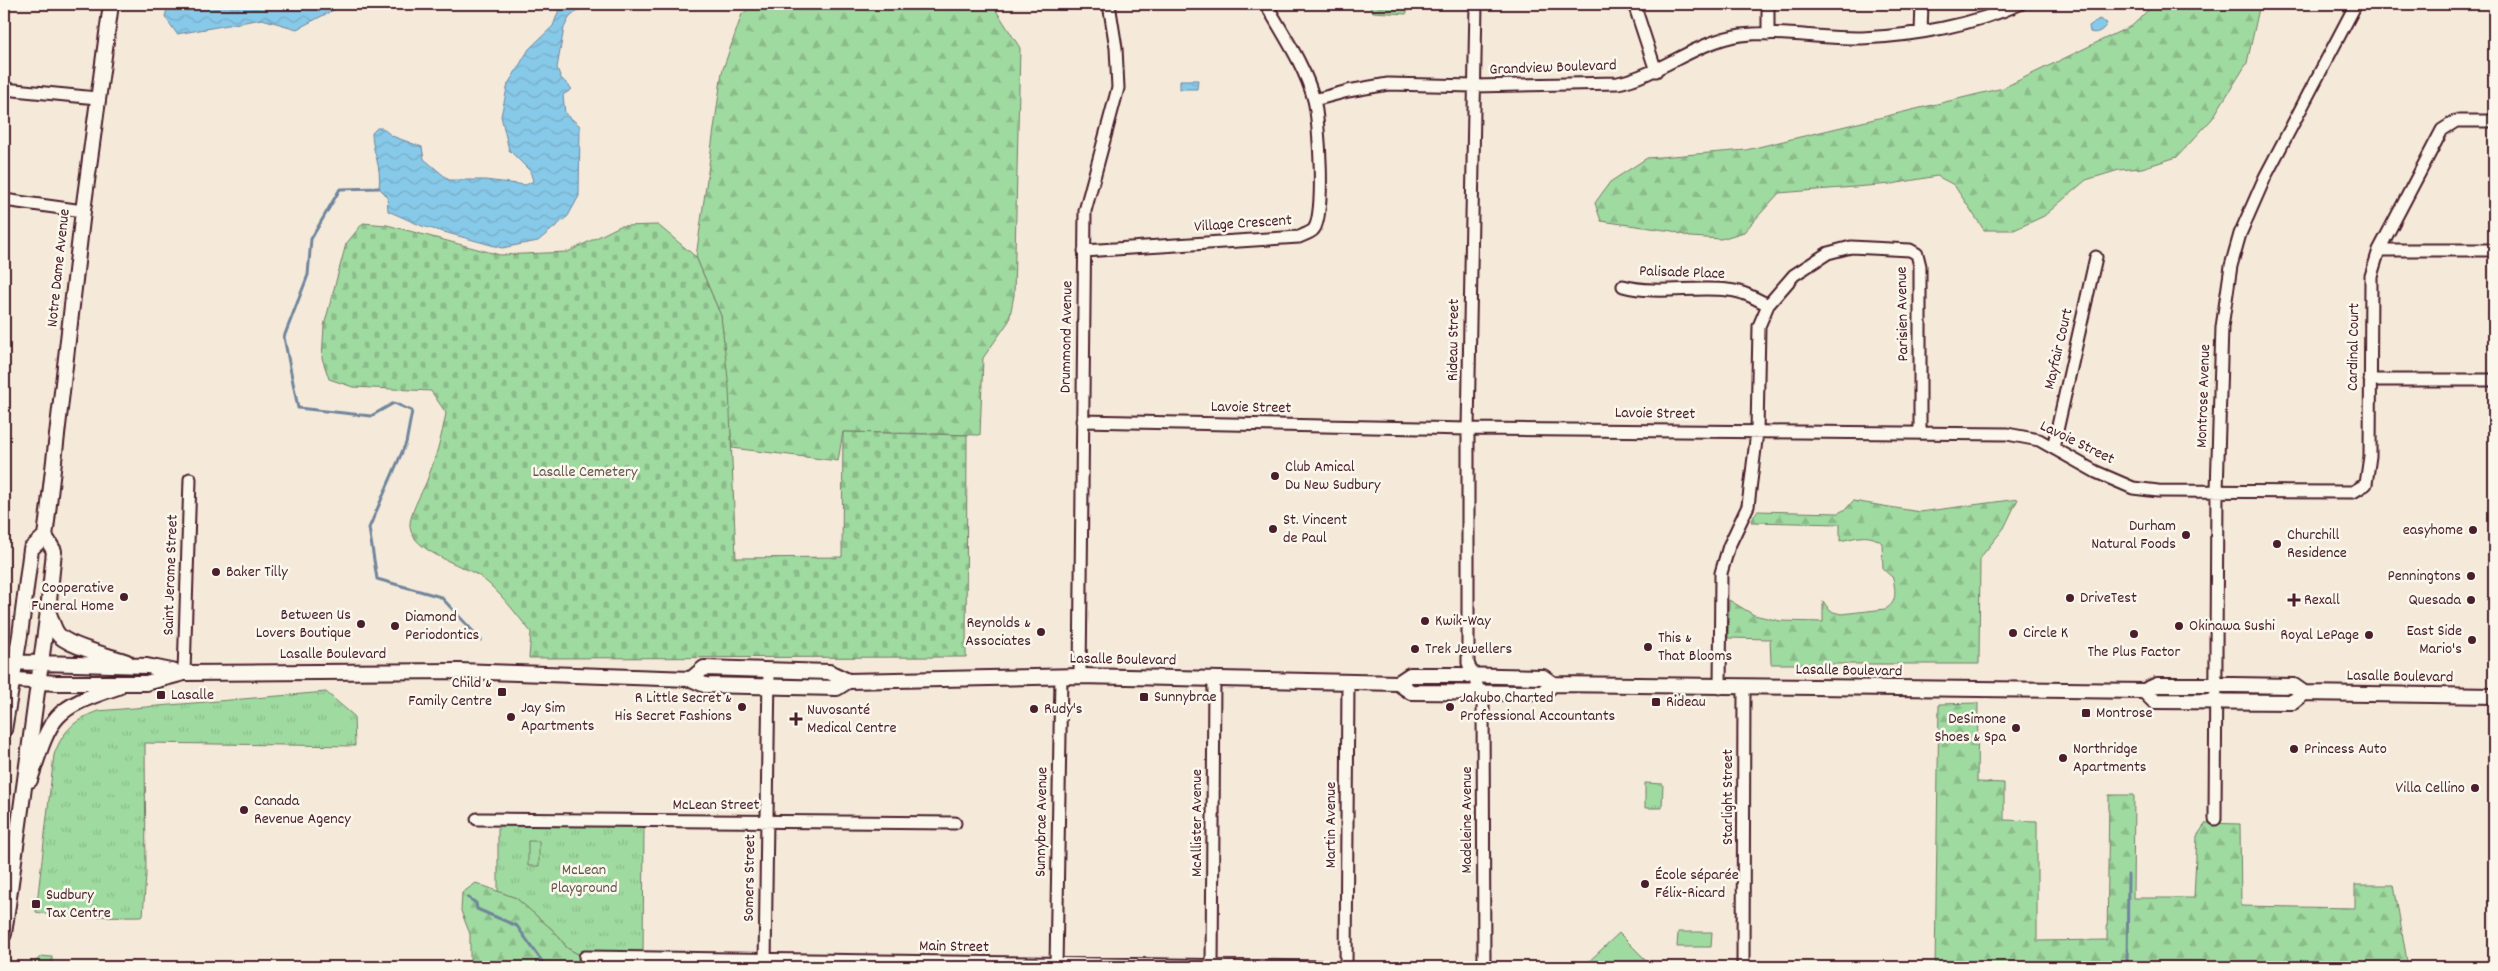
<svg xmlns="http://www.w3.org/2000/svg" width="2498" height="971" viewBox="0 0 2498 971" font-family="Dekko,sans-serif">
<defs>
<pattern id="grass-tufts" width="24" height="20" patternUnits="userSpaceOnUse" patternTransform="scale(1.25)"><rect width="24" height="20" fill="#9fdaa0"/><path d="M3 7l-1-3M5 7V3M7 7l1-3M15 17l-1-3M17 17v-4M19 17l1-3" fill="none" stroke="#8abb8a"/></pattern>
<pattern id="forest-firs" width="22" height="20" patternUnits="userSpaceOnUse" patternTransform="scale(1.25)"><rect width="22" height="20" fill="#9fdaa0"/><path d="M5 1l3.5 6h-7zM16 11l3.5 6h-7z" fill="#8abb8a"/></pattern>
<pattern id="cemetery-stones" width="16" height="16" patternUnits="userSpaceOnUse" patternTransform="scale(1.25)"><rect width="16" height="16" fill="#9fdaa0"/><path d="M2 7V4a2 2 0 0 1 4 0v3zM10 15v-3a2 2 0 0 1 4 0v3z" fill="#8abb8a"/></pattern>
<pattern id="water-waves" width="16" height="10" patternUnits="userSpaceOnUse" patternTransform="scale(1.25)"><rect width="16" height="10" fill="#87c9e8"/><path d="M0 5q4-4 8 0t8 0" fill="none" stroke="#76acc7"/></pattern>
</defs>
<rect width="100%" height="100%" fill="#f5eada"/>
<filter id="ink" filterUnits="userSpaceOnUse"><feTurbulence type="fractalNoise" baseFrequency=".02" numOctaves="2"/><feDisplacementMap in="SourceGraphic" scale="10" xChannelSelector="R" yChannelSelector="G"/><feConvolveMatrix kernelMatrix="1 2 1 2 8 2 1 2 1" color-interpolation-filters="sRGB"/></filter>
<g filter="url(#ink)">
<path fill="url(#grass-tufts)" stroke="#747c66" d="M326,692L354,716L355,746L145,743L146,875L143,916L60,917L36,912L54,755C62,732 75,719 98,711Z
M1645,783L1663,784L1662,808H1645Z
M498,820L644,821L643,958H585L567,948L555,932L516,898L498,892Z"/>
<path fill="url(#forest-firs)" stroke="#747c66" d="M755,4H992L1020,48L1014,295L1009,321L983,358L980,435L843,432L838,461L732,448L721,316L696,257L722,72L742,14Z
M1368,4H1411L1406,14L1373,12Z
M2154,4H2260L2247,63L2212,119L2177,157L2142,168L2119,170L2086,180L2044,216L2014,230H1984L1954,185L1937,176L1892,184L1779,193L1744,232L1721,239L1690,237L1672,231L1601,221L1595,203L1610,182L1647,158L1746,150L2003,88L2133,25Z
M2018,499L2004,528L1980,558L1979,664H1771L1770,639L1728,638L1729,600L1754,615L1780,621L1823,622V601L1830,611L1841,614L1885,609C1898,603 1895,590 1893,578L1883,569L1882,543C1869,532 1855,538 1840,541V524L1751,522L1757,511L1838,513L1846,509L1853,501L1920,512Z
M1978,703L1977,782L2004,783V820L2037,821V941L2107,940L2109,795H2134L2133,898H2194L2197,836L2206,823L2240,824L2241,906L2355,908V885H2394L2408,967H1935L1939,704Z
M476,883L516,898L555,932L567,948L585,958H619V967H470V934L461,911L462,893Z
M41,956L52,957V967H25L33,964Z"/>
<path fill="url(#cemetery-stones)" stroke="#747c66" d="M363,223L387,225L500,255L568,252L620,226L658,225L696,257L721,316L729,388L736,558L842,557L843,432L967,435L966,657L529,658L531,632C516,614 501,593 482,578C464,564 401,550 411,518C414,506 421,494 426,483C435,460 442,436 446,413L431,391L353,387L329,379L322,358L324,326L346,244Z"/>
<path fill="#9fdaa0" stroke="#747c66" d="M528,841H539V866H528Z
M1678,932H1712L1711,947H1677Z
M1619,933L1653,967H1583L1585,965Z"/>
<path fill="url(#water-waves)" stroke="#6f859c" d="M168,4H345L297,29L262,19L177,34L165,17Z
M561,4H585L569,18L564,28L557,68L561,78L572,89L563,95L565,113L580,126L579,196L568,216L538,241L502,248L422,226L388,211L387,196L379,188C382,164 372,153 372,133L377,128H382L392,136L422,147L424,159L449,180H485L526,185L533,181L530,171L509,150L501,116L508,84L529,49L553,26Z
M2099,19L2107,23C2105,29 2097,35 2090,32L2089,26Z
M1180,80H1198L1197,89H1180Z"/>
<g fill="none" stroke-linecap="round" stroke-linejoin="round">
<path stroke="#6f859c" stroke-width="3" d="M379,188L340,189L311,239L308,275L284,337L298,408L371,416L394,403L412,411L406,443L369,528L377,579L441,597L481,640
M467,897L476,903L477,909L517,926L546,967
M2127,967L2128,875"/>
<defs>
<path id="minor" d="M1476,4L1468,429V663L1483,700L1484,967
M1634,4L1656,71
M1921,32L1922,4
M1768,34V4
M4,89L97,98
M1314,100L1348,91L1388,84L1474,86L1618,83C1661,74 1697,41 1741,35C1781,30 1822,39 1862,38C1915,36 1972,25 2020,4
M4,200L83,211
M2379,250H2494
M1084,251L1299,237C1303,235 1310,233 1313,230C1326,218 1319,119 1314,100C1305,66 1283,34 1266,4
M1623,286C1657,295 1693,286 1728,290C1742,291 1755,298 1768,305
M2370,380H2494
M1082,421L1468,429L2007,434L2039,440L2096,472L2133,488L2158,491L2353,492L2366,484L2370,456L2371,276L2379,250L2442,130L2456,121H2494
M2053,448L2096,257
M184,673L190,479
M1080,676L1085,211L1118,88L1116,48L1109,4
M1720,688L1721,573L1729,546L1748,506L1757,432L1759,326L1768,305L1794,275L1828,253L1851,247L1910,250L1917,254L1920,266V433
M477,819L955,823
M2215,819L2217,491L2222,327L2231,266L2240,234L2265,177L2356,4
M585,957L1323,967
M765,965L769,670
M1056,967L1061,676
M1212,967L1214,679
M1346,967L1348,682
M1743,967L1744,688"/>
<path id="major" d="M48,611C51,618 53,627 57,633C65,646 111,656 127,662
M4,662L147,666L181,673
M4,679L56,683H146L184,673L459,671L691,679L705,685L837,688L848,681
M691,679L704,668L829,672L848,681L1080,676L1398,683L1411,692L1543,693L1553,684
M1398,683L1410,675H1457L1543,677L1553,684L2144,691L2157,685H2233L2294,686L2304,693L2494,696
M2144,691L2154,701L2293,702L2304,693
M4,730L20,635L31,549L45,536L47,521L83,211L111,4
M30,780C51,715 52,709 118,687
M4,934L48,611L54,551L45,536"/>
</defs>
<use href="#minor" stroke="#4a1f2b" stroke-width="15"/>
<use href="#major" stroke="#4a1f2b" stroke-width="18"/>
<use href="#minor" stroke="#fbf7ec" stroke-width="11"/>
<use href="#major" stroke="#fbf7ec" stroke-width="14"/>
</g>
</g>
<g fill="#4a1f2b" stroke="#fbf7ec" stroke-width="2">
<circle cx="1275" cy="476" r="5"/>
<circle cx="1273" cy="529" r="5"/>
<circle cx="2473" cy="530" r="5"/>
<circle cx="2186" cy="535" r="5"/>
<circle cx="2277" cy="544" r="5"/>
<circle cx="216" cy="572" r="5"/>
<circle cx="2471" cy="576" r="5"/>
<circle cx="124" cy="597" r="5"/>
<circle cx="2070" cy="598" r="5"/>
<path d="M2291.5 592.5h5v5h5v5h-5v5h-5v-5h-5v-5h5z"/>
<circle cx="2471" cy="600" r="5"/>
<circle cx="1425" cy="621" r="5"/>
<circle cx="361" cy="624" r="5"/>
<circle cx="395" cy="626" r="5"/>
<circle cx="2179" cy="626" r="5"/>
<circle cx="1041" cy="632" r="5"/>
<circle cx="2013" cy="633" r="5"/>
<circle cx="2134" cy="634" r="5"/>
<circle cx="2369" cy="635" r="5"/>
<circle cx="2472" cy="640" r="5"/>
<circle cx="1648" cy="647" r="5"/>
<circle cx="1415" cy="649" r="5"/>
<rect x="497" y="687" width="10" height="10" rx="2.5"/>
<rect x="156" y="690" width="10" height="10" rx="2.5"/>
<rect x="1139" y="692" width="10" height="10" rx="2.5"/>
<rect x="1651" y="697" width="10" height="10" rx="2.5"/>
<circle cx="742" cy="707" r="5"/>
<circle cx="1450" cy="707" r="5"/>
<circle cx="1034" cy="709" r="5"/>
<rect x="2081" y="708" width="10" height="10" rx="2.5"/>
<circle cx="511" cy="717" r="5"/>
<path d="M793.5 711.5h5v5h5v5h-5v5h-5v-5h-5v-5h5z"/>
<circle cx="2016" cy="728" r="5"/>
<circle cx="2294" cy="749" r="5"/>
<circle cx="2063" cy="758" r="5"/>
<circle cx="2475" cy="788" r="5"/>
<circle cx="244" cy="810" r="5"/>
<circle cx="1645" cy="884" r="5"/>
<rect x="31" y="899" width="10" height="10" rx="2.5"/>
</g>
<g text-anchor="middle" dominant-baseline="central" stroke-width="5" stroke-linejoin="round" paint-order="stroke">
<g font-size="16" fill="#4a1f2b" stroke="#fbf7ec">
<text transform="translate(1553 68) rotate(-2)">Grandview Boulevard</text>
<text transform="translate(1243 224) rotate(-4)">Village Crescent</text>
<text transform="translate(59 268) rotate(-84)">Notre Dame Avenue</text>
<text transform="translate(1682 273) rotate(2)">Palisade Place</text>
<text transform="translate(1903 314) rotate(-91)">Parisien Avenue</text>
<text transform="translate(1067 337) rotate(-89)">Drummond Avenue</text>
<text transform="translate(1454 340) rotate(-89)">Rideau Street</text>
<text transform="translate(2354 347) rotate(-89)">Cardinal Court</text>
<text transform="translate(2059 349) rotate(-77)">Mayfair Court</text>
<text transform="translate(2204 396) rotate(-88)">Montrose Avenue</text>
<text transform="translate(1251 408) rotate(1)">Lavoie Street</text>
<text transform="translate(1655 414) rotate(1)">Lavoie Street</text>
<text transform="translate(2077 443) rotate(26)">Lavoie Street</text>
<text transform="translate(171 575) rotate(-88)">Saint Jerome Street</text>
<text x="333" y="654">Lasalle Boulevard</text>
<text transform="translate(1123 660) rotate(1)">Lasalle Boulevard</text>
<text transform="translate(1849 671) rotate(1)">Lasalle Boulevard</text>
<text transform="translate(2400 677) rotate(1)">Lasalle Boulevard</text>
<text transform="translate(1728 797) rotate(-90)">Starlight Street</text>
<text x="716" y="805">McLean Street</text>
<text transform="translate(1467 820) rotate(-90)">Madeleine Avenue</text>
<text transform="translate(1042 822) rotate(-89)">Sunnybrae Avenue</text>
<text transform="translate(1197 823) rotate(-90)">McAllister Avenue</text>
<text transform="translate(1331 825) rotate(-90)">Martin Avenue</text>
<text transform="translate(750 878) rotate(-89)">Somers Street</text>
<text transform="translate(954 947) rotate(1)">Main Street</text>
</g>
<g font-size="16" fill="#4a1f2b" stroke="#fbf7ec" text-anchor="start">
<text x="1285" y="467">Club Amical<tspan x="1285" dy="18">Du New Sudbury</tspan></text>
<text x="1283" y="520">St. Vincent<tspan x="1283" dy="18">de Paul</tspan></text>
<text x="2176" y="526" text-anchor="end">Durham<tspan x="2176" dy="18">Natural Foods</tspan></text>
<text x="2463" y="530" text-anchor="end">easyhome</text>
<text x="2287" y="535">Churchill<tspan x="2287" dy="18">Residence</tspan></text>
<text x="226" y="572">Baker Tilly</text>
<text x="2461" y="576" text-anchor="end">Penningtons</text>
<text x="114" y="588" text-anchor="end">Cooperative<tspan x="114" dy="18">Funeral Home</tspan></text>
<text x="2080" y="598">DriveTest</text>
<text x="2304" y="600">Rexall</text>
<text x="2461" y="600" text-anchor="end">Quesada</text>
<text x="351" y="615" text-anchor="end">Between Us<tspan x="351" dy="18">Lovers Boutique</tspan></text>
<text x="405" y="617">Diamond<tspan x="405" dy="18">Periodontics</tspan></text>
<text x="1435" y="621">Kwik-Way</text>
<text x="1031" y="623" text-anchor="end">Reynolds &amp;<tspan x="1031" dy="18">Associates</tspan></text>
<text x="2189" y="626">Okinawa Sushi</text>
<text x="2462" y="631" text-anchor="end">East Side<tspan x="2462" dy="18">Mario's</tspan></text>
<text x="2023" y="633">Circle K</text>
<text x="2359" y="635" text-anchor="end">Royal LePage</text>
<text x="1658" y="638">This &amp;<tspan x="1658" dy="18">That Blooms</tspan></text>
<text x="1425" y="649">Trek Jewellers</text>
<text x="2134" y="652" text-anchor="middle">The Plus Factor</text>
<text x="492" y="683" text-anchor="end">Child &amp;<tspan x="492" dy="18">Family Centre</tspan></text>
<text x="171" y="695">Lasalle</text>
<text x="1154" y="697">Sunnybrae</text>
<text x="732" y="698" text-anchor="end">R Little Secret &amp;<tspan x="732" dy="18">His Secret Fashions</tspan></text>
<text x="1460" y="698">Jakubo Charted<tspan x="1460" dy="18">Professional Accountants</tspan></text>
<text x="1666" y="702">Rideau</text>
<text x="521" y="708">Jay Sim<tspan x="521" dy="18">Apartments</tspan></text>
<text x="1044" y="709">Rudy's</text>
<text x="807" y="710">Nuvosanté<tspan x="807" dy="18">Medical Centre</tspan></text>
<text x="2096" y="713">Montrose</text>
<text x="2006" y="719" text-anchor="end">DeSimone<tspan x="2006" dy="18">Shoes &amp; Spa</tspan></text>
<text x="2073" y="749">Northridge<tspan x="2073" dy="18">Apartments</tspan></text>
<text x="2304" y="749">Princess Auto</text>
<text x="2465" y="788" text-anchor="end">Villa Cellino</text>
<text x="254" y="801">Canada<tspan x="254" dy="18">Revenue Agency</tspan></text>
<text x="1655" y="875">École séparée<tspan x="1655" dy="18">Félix-Ricard</tspan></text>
<text x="46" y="895">Sudbury<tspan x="46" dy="18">Tax Centre</tspan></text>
</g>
<g font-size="16" fill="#64574e" stroke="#fbf7ec">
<text x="585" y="472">Lasalle Cemetery</text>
<text x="584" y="870">McLean<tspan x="584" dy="18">Playground</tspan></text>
</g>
</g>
<rect width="2498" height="971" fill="none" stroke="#fbf7ec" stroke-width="20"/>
<rect x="10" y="10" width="2478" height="951" fill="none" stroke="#4a1f2b" stroke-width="2" filter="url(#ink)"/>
</svg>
